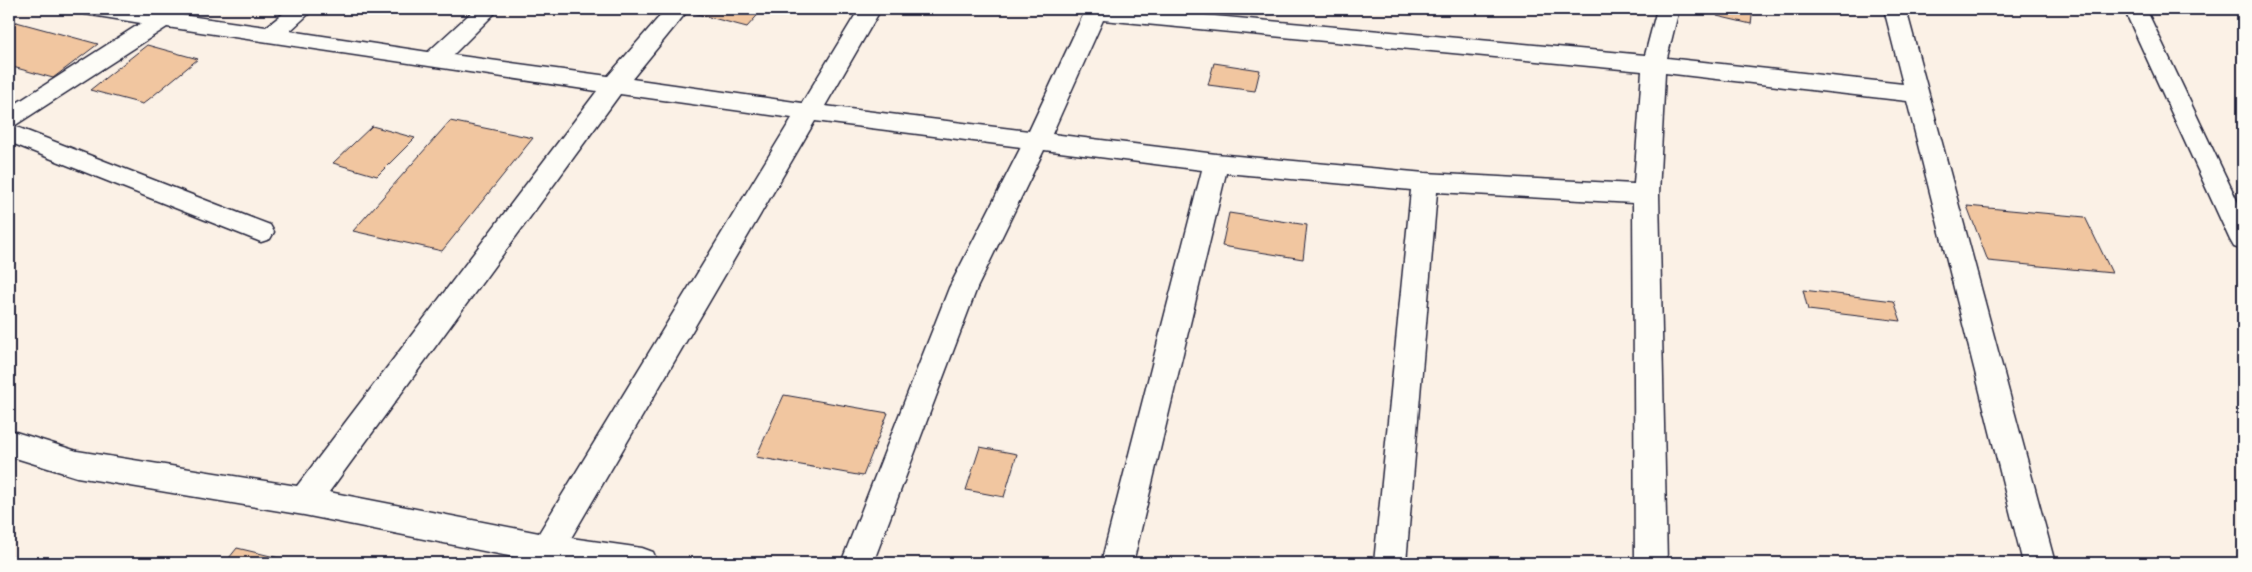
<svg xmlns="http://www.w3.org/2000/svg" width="2252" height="572" viewBox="0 0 2252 572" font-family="Pangolin,sans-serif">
<rect width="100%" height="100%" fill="#fbf1e6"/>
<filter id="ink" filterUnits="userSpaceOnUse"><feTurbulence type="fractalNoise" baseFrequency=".02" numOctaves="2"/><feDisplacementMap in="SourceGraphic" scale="10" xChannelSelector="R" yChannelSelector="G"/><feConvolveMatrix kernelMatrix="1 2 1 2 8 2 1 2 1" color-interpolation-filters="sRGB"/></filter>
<g filter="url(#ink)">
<path fill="#f1c6a0" stroke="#22223b" d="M693,9H763L747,27L690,12Z
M1718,9H1753L1751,24L1717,16Z
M9,20L98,44L53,78L9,66Z
M147,45L198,59L143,104L90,90Z
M1214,63L1260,70L1255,91L1208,85Z
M450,121L533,138L442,251L353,231Z
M372,126L415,138L377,176L333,163Z
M1967,206L2085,217L2112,273L1988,261Z
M1229,213L1307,225L1303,259L1222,246Z
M1803,290L1894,301L1901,321L1808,310Z
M784,395L888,413L863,476L756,457Z
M980,447L1017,454L1004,497L966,490Z
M237,548L300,563H225Z"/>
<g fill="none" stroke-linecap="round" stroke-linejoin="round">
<defs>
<path id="street" d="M82,9H140L266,27L289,9H314L290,31L428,52L475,9H499L453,55L608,76L666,9H689L632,79L802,103L859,9H881L825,106L1029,131L1086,9H1138L1645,55L1657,9H1679L1667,58L1903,84L1884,9H1906L2055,563H2023L1907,101L1665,73L1659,194L1667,563H1635L1633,203L1437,192L1406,563H1374L1411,190L1226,173L1133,563H1101L1202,170L1044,150L977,288L873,563H841L949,288L1021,147L815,121L571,538L642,548L653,552L658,563H523L524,559L304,515L77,477L9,456V430L77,451L297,486L597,91L167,27L14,126L270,225L274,232L270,239L261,242L9,142V108L141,23L85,14ZM1103,20L1642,71L1634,184L1425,173L1216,154L1052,134ZM620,94L792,118L539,533L329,492Z
M2124,9H2146L2243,213V250L2234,247L2230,240Z"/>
</defs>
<use href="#street" stroke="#22223b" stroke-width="3"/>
<use href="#street" fill="#fdfcf7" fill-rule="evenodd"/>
</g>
</g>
<rect width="2252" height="572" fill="none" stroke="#fdfcf7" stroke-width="30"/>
<rect x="15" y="15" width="2222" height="542" fill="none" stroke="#22223b" stroke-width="2" filter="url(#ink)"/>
</svg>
